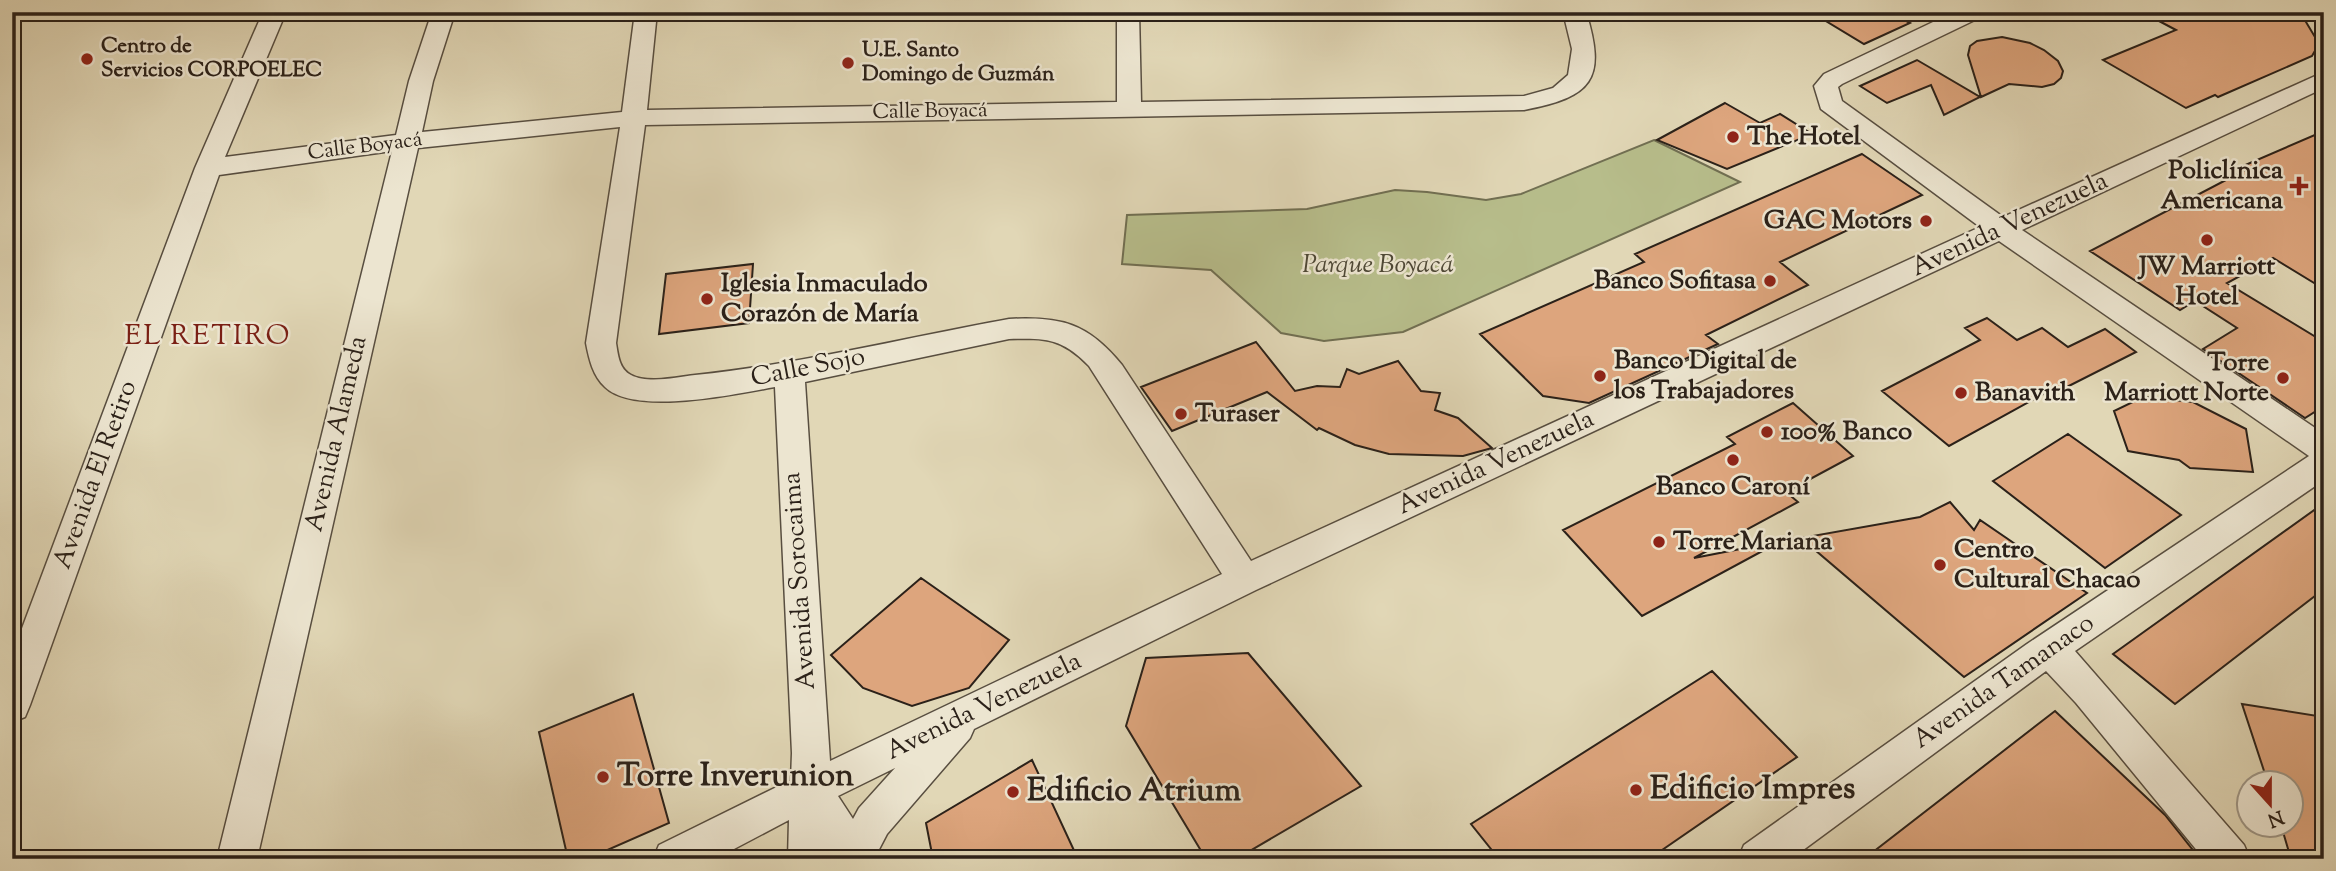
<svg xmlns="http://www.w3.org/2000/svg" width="2336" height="871" viewBox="0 0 2336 871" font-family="'Sorts Mill Goudy',serif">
<rect width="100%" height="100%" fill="#e1d7b6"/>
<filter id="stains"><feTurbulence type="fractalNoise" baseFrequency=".00286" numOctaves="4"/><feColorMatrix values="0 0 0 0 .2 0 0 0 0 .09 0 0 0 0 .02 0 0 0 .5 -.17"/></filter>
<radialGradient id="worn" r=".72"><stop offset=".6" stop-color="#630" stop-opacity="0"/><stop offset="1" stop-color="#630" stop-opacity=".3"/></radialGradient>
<path fill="#b7bd8b" stroke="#716f52" stroke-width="2" d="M1654,140L1740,182L1403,332L1324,341L1281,333L1211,270L1122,264L1127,215L1307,209L1395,190L1427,192L1486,200L1521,194Z"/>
<path fill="#dda57d" stroke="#2b2119" stroke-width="2" d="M1811,12H1890L1910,23L1864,44Z
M2142,12H2300L2315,37L2316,49L2312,56L2218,97L2215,95L2186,108L2103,60L2176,30Z
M2002,37L2030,43L2044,50L2058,61L2063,71L2061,78L2054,84L2042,87L2009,84L1981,97L1968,55L1970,46L1977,41Z
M1917,60L1929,67L1980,97L1944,115L1931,85L1887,103L1860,86Z
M1725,103L1760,123L1780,114L1812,134L1727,169L1657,140Z
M2324,131V289L2273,258L2227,283L2324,342V406L2305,418L2203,349L2237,328L2195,301L2180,310L2090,251L2247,169L2243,166Z
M1862,154L1922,195L1780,262L1808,285L1706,335L1718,344L1589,403L1543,396L1480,334L1644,262L1635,254Z
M753,264L749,323L659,334L666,274Z
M1987,318L2017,340L2042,328L2068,347L2105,329L2136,352L2051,395L2047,392L1949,446L1882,391L1980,340L1965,328Z
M1256,342L1295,391L1317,386L1340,387L1347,369L1359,374L1398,361L1421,391L1440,393L1435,410L1458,418L1492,448L1463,456L1389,454L1355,445L1319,428L1317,430L1267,392L1172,431L1141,387Z
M2143,397L2193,402L2246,429L2253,472L2190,468L2179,460L2128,451L2114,411Z
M1793,403L1853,456L1786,492L1798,502L1694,558L1766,544L1768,548L1642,616L1563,530L1735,444L1727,437Z
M2068,434L2181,515L2105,568L1993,481Z
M1950,502L1974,530L1980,520L2087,593L1964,677L1801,538L1920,517Z
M2324,503V589L2175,704L2113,654Z
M921,578L1009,640L969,688L912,706L863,688L831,655Z
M1248,653L1361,786L1236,859H1206L1126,726L1146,658Z
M1712,671L1797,757L1649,859H1499L1471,824Z
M633,694L669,823L587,859H568L539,732Z
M2242,704L2324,717V859H2291L2281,825H2291V783H2268Z
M2055,711L2165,815L2200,859H1864Z
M1032,760L1078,859H933L926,823Z"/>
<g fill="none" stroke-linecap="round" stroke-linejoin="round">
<defs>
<path id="minor" d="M263,12H286L225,157L396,135L409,81L432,12H455L433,81L422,132L622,112L635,12H657L647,110L1117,102V12H1139L1141,102L1524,96L1553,88L1568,75L1572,49L1563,12H1586C1607,80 1592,97 1524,110L645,125L616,343C618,355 619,369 631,375C648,384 677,377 695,375C801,364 904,338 1009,319C1061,316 1088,323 1122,365L1251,561L1980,227L1821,109L1814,86L1824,74L1954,12H1984L1981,17L1842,84L1838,87L1842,101L2003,217L2324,72V88L2022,230L2324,434V480L2075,651L2244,845L2250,859H2204L2076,703L2046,671L1791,859H1738L1744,845L2027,644L2309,456L1999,241L1256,590L974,729L970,738L887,834L874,859H788L789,820L715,859H653L659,845L791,780L792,753L775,387C736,394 635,416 605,387C593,376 589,359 586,343L620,127L418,148L257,859H217L392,151L219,175L30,705L25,717L12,722V655L195,168ZM1009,339C1046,338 1062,338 1089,366L1222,574L830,761L805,382ZM895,768L859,808L853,819L838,796Z"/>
</defs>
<use href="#minor" stroke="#584e40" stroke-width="3"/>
<use href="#minor" fill="#ece5d0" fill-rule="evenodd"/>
</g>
<g fill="#8f2418" stroke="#ece5d0" stroke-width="2.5">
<circle cx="87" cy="59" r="7"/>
<circle cx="848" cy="63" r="7"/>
<circle cx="1733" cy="137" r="7"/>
<path d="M2295.5 175.5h7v7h7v7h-7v7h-7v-7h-7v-7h7z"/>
<circle cx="1926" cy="221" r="7"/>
<circle cx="2207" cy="240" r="7"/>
<circle cx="1770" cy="281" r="7"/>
<circle cx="707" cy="299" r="7"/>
<circle cx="1600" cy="376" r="7"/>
<circle cx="2283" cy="378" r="7"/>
<circle cx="1961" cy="393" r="7"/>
<circle cx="1181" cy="414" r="7"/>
<circle cx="1767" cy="432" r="7"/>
<circle cx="1733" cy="460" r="7"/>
<circle cx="1659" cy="542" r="7"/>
<circle cx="1940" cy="565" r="7"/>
<circle cx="603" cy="777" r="7"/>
<circle cx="1636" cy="790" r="7"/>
<circle cx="1013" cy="792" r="7"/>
</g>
<g text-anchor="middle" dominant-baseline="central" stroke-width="5" stroke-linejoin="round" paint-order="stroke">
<g font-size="21" font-weight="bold" fill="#2b2119" stroke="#ece5d0" text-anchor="start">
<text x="101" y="47">Centro de<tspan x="101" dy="24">Servicios CORPOELEC</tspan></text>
<text x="862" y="51">U.E. Santo<tspan x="862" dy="24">Domingo de Guzmán</tspan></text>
</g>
<g font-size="21" fill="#2b2119" stroke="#ece5d0">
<text transform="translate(930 112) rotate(-1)">Calle Boyacá</text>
<text transform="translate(365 147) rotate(-7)">Calle Boyacá</text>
</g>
<g font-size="26" font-weight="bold" fill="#2b2119" stroke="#ece5d0" text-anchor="start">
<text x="1747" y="137">The Hotel</text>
<text x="2283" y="171" text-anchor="end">Policlínica<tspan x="2283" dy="30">Americana</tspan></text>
<text x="1912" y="221" text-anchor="end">GAC Motors</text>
<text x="2207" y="267" text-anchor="middle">JW Marriott<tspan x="2207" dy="30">Hotel</tspan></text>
<text x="1756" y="281" text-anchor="end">Banco Sofitasa</text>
<text x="721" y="284">Iglesia Inmaculado<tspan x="721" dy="30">Corazón de María</tspan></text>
<text x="1614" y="361">Banco Digital de<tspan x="1614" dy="30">los Trabajadores</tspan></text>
<text x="2269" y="363" text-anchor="end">Torre<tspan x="2269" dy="30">Marriott Norte</tspan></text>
<text x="1975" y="393">Banavith</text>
<text x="1195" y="414">Turaser</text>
<text x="1781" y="432">100% Banco</text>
<text x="1733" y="487" text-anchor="middle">Banco Caroní</text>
<text x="1673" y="542">Torre Mariana</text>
<text x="1954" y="550">Centro<tspan x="1954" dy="30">Cultural Chacao</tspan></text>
</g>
<g font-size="26" fill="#2b2119" stroke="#ece5d0">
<text transform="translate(2010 225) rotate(-25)">Avenida Venezuela</text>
<text transform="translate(808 368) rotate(-11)">Calle Sojo</text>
<text transform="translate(337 434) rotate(-77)">Avenida Alameda</text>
<text transform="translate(1496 463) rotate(-25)">Avenida Venezuela</text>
<text transform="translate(96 475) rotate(-70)">Avenida El Retiro</text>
<text transform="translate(800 581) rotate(-94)">Avenida Sorocaima</text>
<text transform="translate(2004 682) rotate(-35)">Avenida Tamanaco</text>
<text transform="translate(984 707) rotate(-26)">Avenida Venezuela</text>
</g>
<g font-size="26" font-style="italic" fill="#4e4836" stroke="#ece5d0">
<text x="1378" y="265">Parque Boyacá</text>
</g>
<g font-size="28" letter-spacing="2" fill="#7a1f14" stroke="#ece5d0">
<text x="208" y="337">EL RETIRO</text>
</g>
<g font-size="32" font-weight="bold" fill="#2b2119" stroke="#ece5d0" text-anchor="start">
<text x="617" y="777">Torre Inverunion</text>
<text x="1650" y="790">Edificio Impres</text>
<text x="1027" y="792">Edificio Atrium</text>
</g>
</g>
<rect width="2336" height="871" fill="none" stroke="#e1d7b6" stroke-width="42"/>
<rect x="14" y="14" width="2308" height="843" fill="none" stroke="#2b2119" stroke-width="3.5"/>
<rect x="21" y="21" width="2294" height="829" fill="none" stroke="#2b2119" stroke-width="2"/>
<g transform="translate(2270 804) rotate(159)"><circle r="33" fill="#ece5d0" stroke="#9f9787" stroke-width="2"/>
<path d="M0-5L12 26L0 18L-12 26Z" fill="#8f2418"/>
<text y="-10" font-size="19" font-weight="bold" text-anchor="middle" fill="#2b2119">N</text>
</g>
<rect width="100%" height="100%" filter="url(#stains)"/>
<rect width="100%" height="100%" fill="url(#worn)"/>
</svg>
